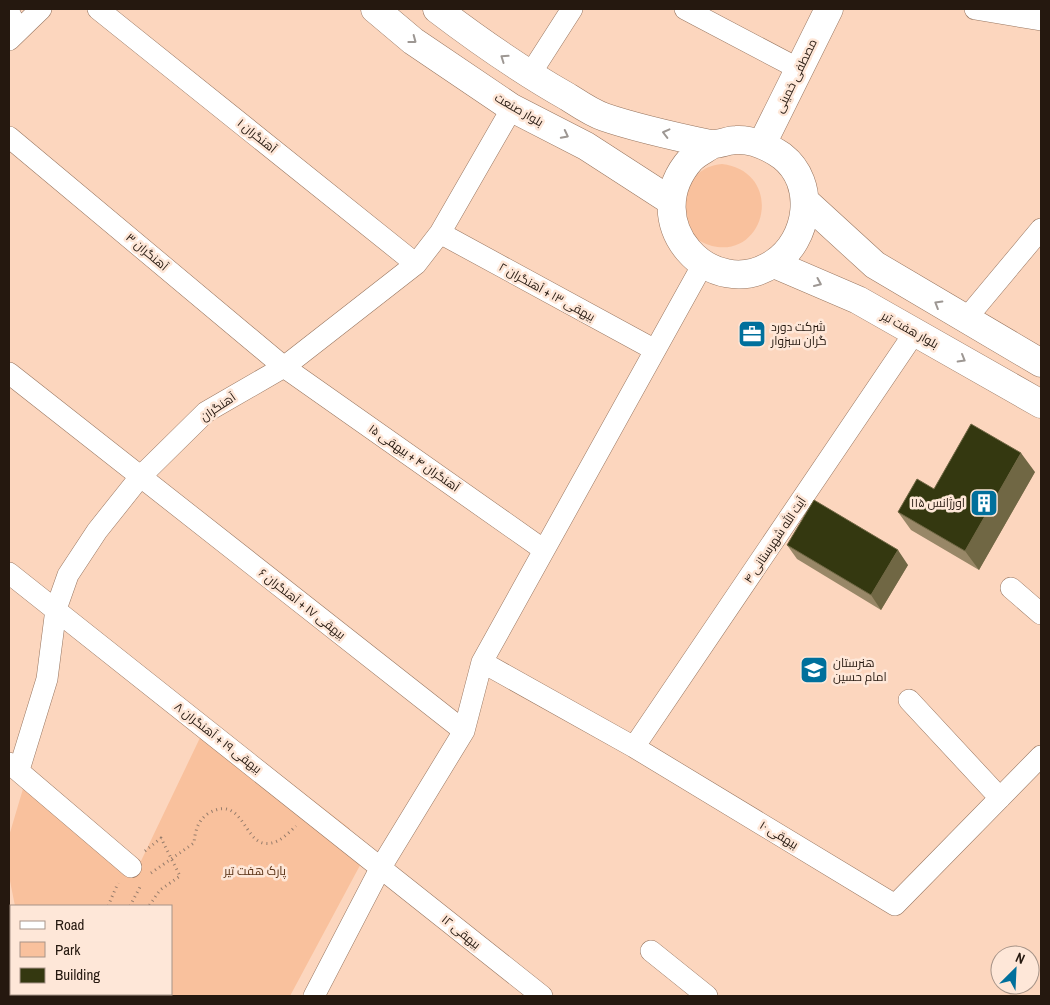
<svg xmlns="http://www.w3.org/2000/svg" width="1050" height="1005" viewBox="0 0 1050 1005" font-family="'Archivo Narrow',Cairo,sans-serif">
<rect width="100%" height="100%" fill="#fcd6be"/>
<path fill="#f9c19d" d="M722,164C785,172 767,259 712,246C705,244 694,239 690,232C685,222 684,205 681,194C694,178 700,166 722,164Z
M209,719L349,828L365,856L290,996H9V968L11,957V994H171V906H15L9,876V836L28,772L141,861Z"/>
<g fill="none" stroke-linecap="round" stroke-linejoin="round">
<defs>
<path id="street" d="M98,9L416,264
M685,9L799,69
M975,9L1041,20
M9,12L18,31
M9,40L41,9
M529,76L572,9
M9,137L284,367L544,550
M440,233L655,350
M965,320L1041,229
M9,373L464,731
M9,573L542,996
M1011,588L1041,614
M482,662L634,747L895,905L1041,756
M909,700L1000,798
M634,747L915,332
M9,763L131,867
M19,770L47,679L56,609L68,575L97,531L140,477L206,412L284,367L416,264L440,233L512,108
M651,951L707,996
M314,996L381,867L464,731L482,662L703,264"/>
<path id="secondary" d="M375,9L413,41L512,108L586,146L671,201
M437,9C479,41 522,71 568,97C579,104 592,113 604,117C636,128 677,137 710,144C719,145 728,140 736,140C752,139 769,147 782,156C817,183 809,240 774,263C712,305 635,222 691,159C697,153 706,149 713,144
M762,144L829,9
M805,201L875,265L1041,363
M774,264L858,300L1041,404"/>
</defs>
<use href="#street" stroke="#987660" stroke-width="22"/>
<use href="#secondary" stroke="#987660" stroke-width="29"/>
<path stroke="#967c6b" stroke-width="3" stroke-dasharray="1 4" stroke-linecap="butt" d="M145,851L161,838L180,876L160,890L149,906
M151,873L194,843C195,831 198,820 209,813C241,795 244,839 263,843C277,846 287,834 296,826
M108,906L118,883
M130,906L140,887
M9,986L11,983
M146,994L149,996
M169,994L170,996
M84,996H94
M114,996V994
M130,996L134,994"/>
<use href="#street" stroke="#fff" stroke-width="21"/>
<use href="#secondary" stroke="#fff" stroke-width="28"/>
</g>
<path fill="#988767" d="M1035,472L979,570L911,530L898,512L934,489Z
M787,545L908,565L881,610L797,559Z"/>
<path fill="#706744" d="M1021,453L1035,472L979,570L965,551Z
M898,550L908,565L881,610L871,595Z"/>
<path fill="#343810" stroke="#706744" d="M971,424L1021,453L965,551L898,512L917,479L934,489Z
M814,500L898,550L871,595L787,545Z"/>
<defs><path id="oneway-chevron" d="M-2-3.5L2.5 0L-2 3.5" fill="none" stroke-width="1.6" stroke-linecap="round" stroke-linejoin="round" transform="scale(1.25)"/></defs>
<g stroke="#9d9793">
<use href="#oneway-chevron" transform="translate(413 40) rotate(37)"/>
<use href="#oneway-chevron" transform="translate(504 58) rotate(-145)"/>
<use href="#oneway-chevron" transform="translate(666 133) rotate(-166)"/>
<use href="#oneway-chevron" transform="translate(565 135) rotate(27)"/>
<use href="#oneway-chevron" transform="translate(818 283) rotate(24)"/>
<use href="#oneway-chevron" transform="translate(938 304) rotate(-149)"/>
<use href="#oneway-chevron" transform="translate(962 359) rotate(30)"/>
</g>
<defs>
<symbol id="office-square" viewBox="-11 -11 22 22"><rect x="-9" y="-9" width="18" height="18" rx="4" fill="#00709c" stroke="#fee7d8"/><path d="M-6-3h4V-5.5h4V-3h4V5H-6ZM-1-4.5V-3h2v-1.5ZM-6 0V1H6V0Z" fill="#fff"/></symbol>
<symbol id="building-square" viewBox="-11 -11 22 22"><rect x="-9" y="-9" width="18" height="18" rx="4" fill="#00709c" stroke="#fee7d8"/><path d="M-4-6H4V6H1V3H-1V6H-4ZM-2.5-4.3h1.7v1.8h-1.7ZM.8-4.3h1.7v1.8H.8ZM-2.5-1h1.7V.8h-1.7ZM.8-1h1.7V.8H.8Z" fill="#fff"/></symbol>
<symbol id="school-square" viewBox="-11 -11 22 22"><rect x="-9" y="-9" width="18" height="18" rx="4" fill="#00709c" stroke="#fee7d8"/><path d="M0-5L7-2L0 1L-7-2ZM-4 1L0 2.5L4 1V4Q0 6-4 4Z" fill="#fff"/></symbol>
</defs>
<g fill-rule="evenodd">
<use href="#office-square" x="736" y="318" width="32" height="32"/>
<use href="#building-square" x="968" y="487" width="32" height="32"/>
<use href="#school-square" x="798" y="654" width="32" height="32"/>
</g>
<g text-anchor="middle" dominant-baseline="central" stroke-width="5" stroke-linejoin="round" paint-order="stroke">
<g font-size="12" fill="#25180f" stroke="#fee7d8">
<text transform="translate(796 76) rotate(-64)">مصطفی خمینی</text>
<text transform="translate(519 110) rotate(30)">بلوار صنعت</text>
<text transform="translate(257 136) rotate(39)">آهنگران ۱</text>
<text transform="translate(147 252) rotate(40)">آهنگران ۳</text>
<text transform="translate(547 292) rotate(29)">بیهقی ۱۳ + آهنگران ۲</text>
<text transform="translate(910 330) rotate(29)">بلوار هفت تیر</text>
<text transform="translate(218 407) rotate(-34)">آهنگران</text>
<text transform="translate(414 458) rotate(35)">آهنگران ۴ + بیهقی ۱۵</text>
<text transform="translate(775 540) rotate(-56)">آیت الله شهرستانی ۴</text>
<text transform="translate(302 604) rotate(38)">بیهقی ۱۷ + آهنگران ۶</text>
<text transform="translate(218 738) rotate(38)">بیهقی ۱۹ + آهنگران ۸</text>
<text transform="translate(779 835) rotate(31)">بیهقی ۱۰</text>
<text transform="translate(461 932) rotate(39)">بیهقی ۱۲</text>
</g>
<g font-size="12" fill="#25180f" stroke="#fee7d8" text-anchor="start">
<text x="771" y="327">شرکت دورد<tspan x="771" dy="14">گران سبزوار</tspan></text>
<text x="965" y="503" text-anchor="end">اورژانس ۱۱۵</text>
<text x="833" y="663">هنرستان<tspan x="833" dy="14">امام حسین</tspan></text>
</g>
<g font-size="12" fill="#5b3316" stroke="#fee7d8">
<text x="255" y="871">پارک هفت تیر</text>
</g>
</g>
<rect width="1050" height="1005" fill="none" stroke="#25180f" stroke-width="20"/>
<rect x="10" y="905" width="162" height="90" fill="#fee7d8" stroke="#a79488"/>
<rect x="20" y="921" width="25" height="8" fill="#ffffff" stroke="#a79488"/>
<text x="55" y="930" font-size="15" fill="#25180f">Road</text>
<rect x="20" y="942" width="25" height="15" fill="#f9c19d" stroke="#a79488"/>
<text x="55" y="955" font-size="15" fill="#25180f">Park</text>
<rect x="20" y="968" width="25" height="15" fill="#343810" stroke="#a79488"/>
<text x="55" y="980" font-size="15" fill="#25180f">Building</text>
<g transform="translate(1015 970) rotate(24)"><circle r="24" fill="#fee7d8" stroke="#a79488"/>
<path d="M0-4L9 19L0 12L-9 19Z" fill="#00709c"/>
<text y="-8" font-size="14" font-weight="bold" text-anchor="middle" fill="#25180f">N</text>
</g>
</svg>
